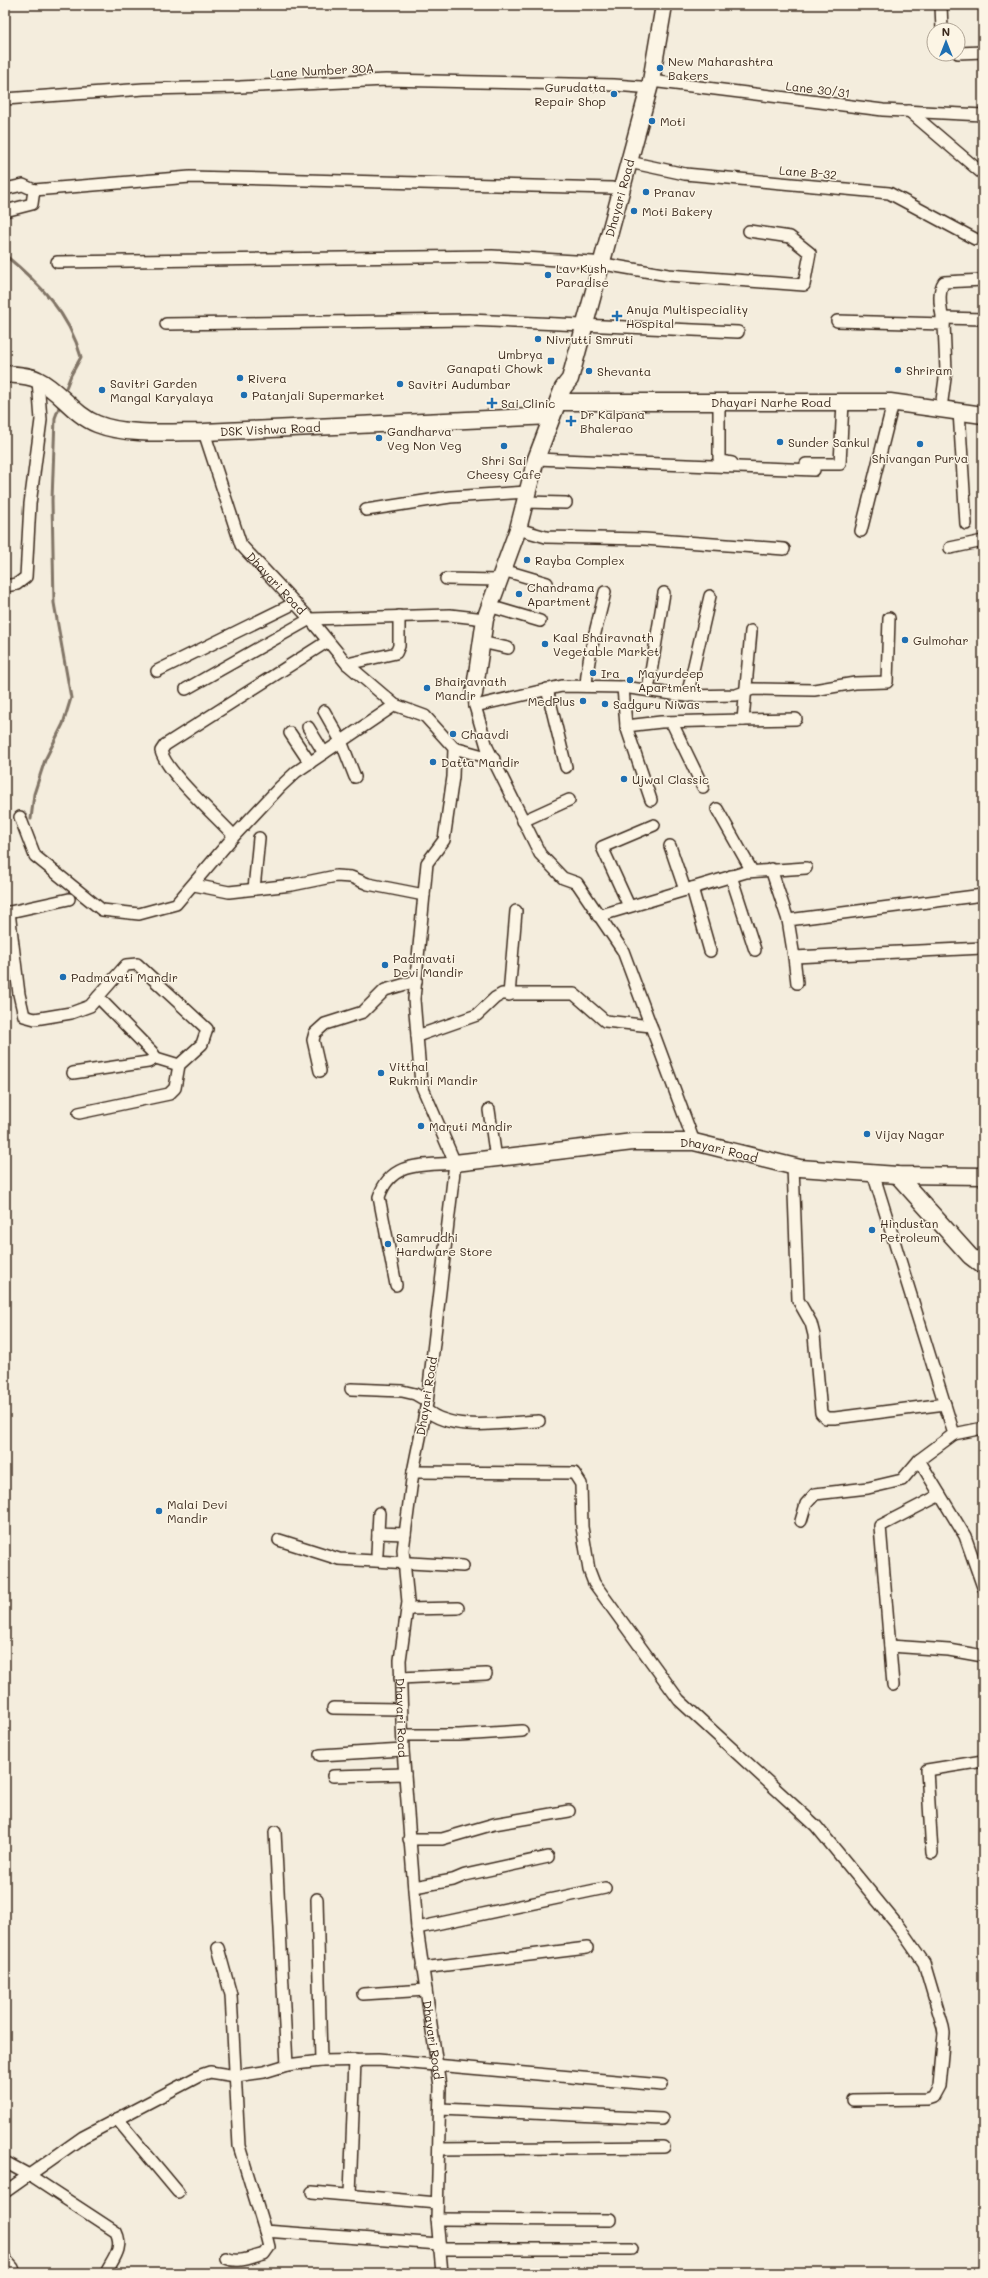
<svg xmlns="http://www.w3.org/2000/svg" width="988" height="2278" viewBox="0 0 988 2278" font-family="Mali,sans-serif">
<rect width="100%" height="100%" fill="#f4eddd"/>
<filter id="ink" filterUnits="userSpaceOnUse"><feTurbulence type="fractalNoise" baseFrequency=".025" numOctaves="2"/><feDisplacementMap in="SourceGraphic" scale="8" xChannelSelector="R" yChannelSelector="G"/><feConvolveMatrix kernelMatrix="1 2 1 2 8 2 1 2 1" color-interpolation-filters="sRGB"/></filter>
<g filter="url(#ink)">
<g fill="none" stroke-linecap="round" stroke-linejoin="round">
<path stroke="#817466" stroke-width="3" d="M5,255C39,283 69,313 81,357L71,375L64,393
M31,819L34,794L45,760L63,724L71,698L54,603L52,500L55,418L61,402"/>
<defs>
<g id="street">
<path d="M941,5L942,30"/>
<path d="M958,53L983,52"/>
<path d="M651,81L883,110L983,115"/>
<path d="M5,99L144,89L240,87L386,80L614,85L640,87"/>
<path d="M909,111L983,174"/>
<path d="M629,162L685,174L889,193L975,239"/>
<path d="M5,189L23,185L34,190L190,177L612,188"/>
<path d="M5,211L32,204L34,190"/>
<path d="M57,262L492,256L592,262L668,275L804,285L810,253L790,237L749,231"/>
<path d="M942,318L983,319"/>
<path d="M837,321L944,324L946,371L941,408"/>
<path d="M166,324L469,320L738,332"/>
<path d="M944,324C941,313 937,292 944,282L983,280"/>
<path d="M719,402V458L720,461L732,463"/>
<path d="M959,411L966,524"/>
<path id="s1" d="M204,432L241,545L310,619L347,664L395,705L425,716L454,748L453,777L444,840L427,863L414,999L421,1084L455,1163L427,1403L413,1472L403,1550L408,1602L400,1660L403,1750L417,1928L440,2086L437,2219L442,2273"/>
<path d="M536,459L814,470"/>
<path d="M806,464H840L843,402"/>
<path d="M525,502L566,503"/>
<path d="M366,510L450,497L527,492"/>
<path d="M518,529L546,537L644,539L784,549"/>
<path d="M861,531L893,403"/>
<path d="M950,548L983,541"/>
<path d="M503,570L547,583"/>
<path d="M446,579L498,580"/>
<path d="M5,586L17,584L26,577L30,504L41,420L38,380"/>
<path d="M489,606L540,621"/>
<path d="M481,642L508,648"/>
<path d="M347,664L396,653L399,646V616"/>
<path d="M157,671L295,603"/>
<path d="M586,686C588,654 598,623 605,592"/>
<path d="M623,687L626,726"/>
<path d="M186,689L310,619L450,615L485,619"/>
<path d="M547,689L566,767"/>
<path d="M648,690L664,593"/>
<path d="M474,694L475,706L487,747L540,854L563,878L577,883L623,951L694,1142"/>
<path d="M687,696L710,596"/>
<path d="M475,706L562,686L623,687L687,696L736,695L753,689L814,690L855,683L887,682L889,618"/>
<path d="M324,711L341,741L355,777"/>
<path d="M743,720L796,719"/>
<path d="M672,723L703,787"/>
<path d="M308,727L324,753"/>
<path d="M290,733L310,763"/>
<path d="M454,748L494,759"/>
<path d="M651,800L626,726L661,722L743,720L751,631"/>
<path d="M717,809L752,871"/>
<path d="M20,817L35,856L102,910L139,914L176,904L234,836L280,787L296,772L395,705"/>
<path d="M523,821L569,800"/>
<path d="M234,836C217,817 166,772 161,751L165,745L328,641"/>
<path d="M670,846L685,890"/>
<path d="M771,869L788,920"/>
<path d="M731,876L755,950"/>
<path d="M194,885L229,892L292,885L336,876L351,877L368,884L424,895"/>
<path d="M692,888L710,951"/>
<path d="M254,889L259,838"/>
<path d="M983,895L788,920L794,957L983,948"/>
<path d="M629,906L602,847L654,825"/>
<path d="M9,912L19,994L24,1016L35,1019L71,1013L90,1006L126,965L137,964L207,1029L202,1044L179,1065L175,1088L169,1094L79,1113"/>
<path d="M5,913L69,899"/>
<path d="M598,916L746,872L806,868"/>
<path d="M794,957L797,983"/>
<path d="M509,995L516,911"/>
<path d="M417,1036L477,1015L495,998L502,994H574L605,1021L651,1026"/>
<path d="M156,1058L179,1065"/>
<path d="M320,1071L313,1040L315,1033L325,1024L363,1012L385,990L416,981"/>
<path d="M73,1073L148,1062L156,1058L152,1052L98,997"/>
<path d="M489,1110L496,1159"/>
<path d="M793,1166L798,1300L811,1323L814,1335L821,1413L826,1418H835L945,1404"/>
<path d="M873,1173L954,1434L919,1460L965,1536L983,1587"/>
<path d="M396,1285L379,1197C391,1160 423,1166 455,1163"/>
<path d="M351,1389L402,1391L415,1394L427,1401"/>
<path d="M426,1410C453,1433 505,1422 539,1421"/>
<path d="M954,1434L983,1428"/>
<path d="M413,1472L574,1473L581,1484L582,1527L589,1570L594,1583L679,1700L816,1826L899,1927L924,1963L943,2027L944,2033L939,2086L933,2097L927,2099L853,2100"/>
<path d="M379,1513L378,1533L405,1534"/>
<path d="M801,1521L806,1504L815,1494L868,1488L902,1480L919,1460"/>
<path d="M279,1540L339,1559L463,1566"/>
<path d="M377,1554L378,1533"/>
<path d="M407,1609L458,1608"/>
<path d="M890,1646L949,1650L983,1656"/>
<path d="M400,1678L486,1674"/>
<path d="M893,1685L880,1526L940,1495"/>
<path d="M333,1708L401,1709"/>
<path d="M403,1735H459L522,1731"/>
<path d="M320,1755L403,1750"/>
<path d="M333,1776L405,1774"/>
<path d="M275,1832L287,2065"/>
<path d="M409,1839H442L494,1824L569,1811"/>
<path d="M932,1853L927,1770L983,1761"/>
<path d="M414,1887L453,1880L465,1875L548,1857"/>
<path d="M317,1899L321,2061"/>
<path d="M417,1928L605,1888"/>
<path d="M218,1948L231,1995L239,2146L265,2231L439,2244"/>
<path d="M422,1968L587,1948"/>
<path d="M363,1994L426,1990"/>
<path d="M440,2109L662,2119"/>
<path d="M117,2119L178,2192"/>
<path d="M439,2149L664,2147"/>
<path d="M5,2162L29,2175L116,2232C124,2248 113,2259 106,2273"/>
<path d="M5,2192L83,2137L201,2075L210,2072L236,2076L264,2072L287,2065L321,2061L378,2060L662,2085"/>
<path d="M312,2192L437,2203"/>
<path d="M350,2194L355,2060"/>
<path d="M437,2219L610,2220"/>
<path d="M439,2249H632"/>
<path d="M226,2258C238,2264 252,2257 264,2254L269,2247L265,2231"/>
<path d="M5,2259L13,2268L15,2273"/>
</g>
<g id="secondary">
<path id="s2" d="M5,374C16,375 29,375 38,380C59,390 74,415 97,424C127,436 172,432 204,432L552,416"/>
<path id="s3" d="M558,402H890L983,415"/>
<path id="s4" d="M474,694L485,619L518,529L536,459L563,388L570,379L651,81L664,5"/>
<path id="s5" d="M455,1163L633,1142H694L800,1168L897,1175L983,1176"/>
<path d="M897,1175L970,1256L983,1266"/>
</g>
</defs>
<use href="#street" stroke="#3b2a1e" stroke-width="14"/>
<use href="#secondary" stroke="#3b2a1e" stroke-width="19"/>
<use href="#street" stroke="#fcf5e5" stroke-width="11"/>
<use href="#secondary" stroke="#fcf5e5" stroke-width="16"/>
</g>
</g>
<g fill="#1f6fb2" stroke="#fcf5e5" stroke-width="1.5">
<circle cx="660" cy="68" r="4"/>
<circle cx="614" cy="94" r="4"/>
<circle cx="652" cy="121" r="4"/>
<circle cx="646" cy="192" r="4"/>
<circle cx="634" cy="211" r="4"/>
<circle cx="548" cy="275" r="4"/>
<path d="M615 310h4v4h4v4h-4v4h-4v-4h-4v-4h4z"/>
<circle cx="538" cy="339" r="4"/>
<rect x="547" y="357" width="8" height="8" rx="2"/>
<circle cx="898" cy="370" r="4"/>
<circle cx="589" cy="371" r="4"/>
<circle cx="240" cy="378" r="4"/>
<circle cx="400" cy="384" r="4"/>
<circle cx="102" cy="390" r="4"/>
<circle cx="244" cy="395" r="4"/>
<path d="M490 397h4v4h4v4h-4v4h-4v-4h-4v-4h4z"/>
<path d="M569 415h4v4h4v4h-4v4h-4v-4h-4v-4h4z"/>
<circle cx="379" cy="438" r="4"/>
<circle cx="780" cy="442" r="4"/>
<circle cx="920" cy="444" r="4"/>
<circle cx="504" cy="446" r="4"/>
<circle cx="527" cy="560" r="4"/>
<circle cx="519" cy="594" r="4"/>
<circle cx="905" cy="640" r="4"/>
<circle cx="545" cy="644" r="4"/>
<circle cx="593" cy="673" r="4"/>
<circle cx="630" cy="680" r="4"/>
<circle cx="427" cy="688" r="4"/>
<circle cx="583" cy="701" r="4"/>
<circle cx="605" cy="704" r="4"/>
<circle cx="453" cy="734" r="4"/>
<circle cx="433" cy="762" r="4"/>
<circle cx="624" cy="779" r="4"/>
<circle cx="385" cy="965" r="4"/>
<circle cx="63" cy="977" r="4"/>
<circle cx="381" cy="1073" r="4"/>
<circle cx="421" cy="1126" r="4"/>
<circle cx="867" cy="1134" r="4"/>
<circle cx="872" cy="1230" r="4"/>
<circle cx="388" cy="1244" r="4"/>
<circle cx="159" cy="1511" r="4"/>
</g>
<g text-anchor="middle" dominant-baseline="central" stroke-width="3" stroke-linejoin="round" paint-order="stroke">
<g font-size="12" fill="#3b2a1e" stroke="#fcf5e5" text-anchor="start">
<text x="668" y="61">New Maharashtra<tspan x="668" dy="14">Bakers</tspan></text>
<text x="606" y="87" text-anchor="end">Gurudatta<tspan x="606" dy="14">Repair Shop</tspan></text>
<text x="660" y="121">Moti</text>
<text x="654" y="192">Pranav</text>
<text x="642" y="211">Moti Bakery</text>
<text x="556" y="268">Lav Kush<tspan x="556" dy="14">Paradise</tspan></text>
<text x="626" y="309">Anuja Multispeciality<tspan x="626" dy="14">Hospital</tspan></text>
<text x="546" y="339">Nivrutti Smruti</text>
<text x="543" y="354" text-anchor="end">Umbrya<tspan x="543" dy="14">Ganapati Chowk</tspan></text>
<text x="906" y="370">Shriram</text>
<text x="597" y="371">Shevanta</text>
<text x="248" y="378">Rivera</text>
<text x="110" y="383">Savitri Garden<tspan x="110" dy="14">Mangal Karyalaya</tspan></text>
<text x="408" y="384">Savitri Audumbar</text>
<text x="252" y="395">Patanjali Supermarket</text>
<text x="501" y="403">Sai Clinic</text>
<text x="580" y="414">Dr Kalpana<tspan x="580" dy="14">Bhalerao</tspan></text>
<text x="387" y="431">Gandharva<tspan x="387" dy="14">Veg Non Veg</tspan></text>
<text x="788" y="442">Sunder Sankul</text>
<text x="920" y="458" text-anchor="middle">Shivangan Purva</text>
<text x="504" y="460" text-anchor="middle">Shri Sai<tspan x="504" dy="14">Cheesy Cafe</tspan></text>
<text x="535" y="560">Rayba Complex</text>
<text x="527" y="587">Chandrama<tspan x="527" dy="14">Apartment</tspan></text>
<text x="553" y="637">Kaal Bhairavnath<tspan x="553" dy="14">Vegetable Market</tspan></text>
<text x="913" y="640">Gulmohar</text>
<text x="601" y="673">Ira</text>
<text x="638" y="673">Mayurdeep<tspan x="638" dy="14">Apartment</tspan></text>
<text x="435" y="681">Bhairavnath<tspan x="435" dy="14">Mandir</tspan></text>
<text x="575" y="701" text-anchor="end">MedPlus</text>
<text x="613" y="704">Sadguru Niwas</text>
<text x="461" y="734">Chaavdi</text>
<text x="441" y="762">Datta Mandir</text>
<text x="632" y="779">Ujwal Classic</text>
<text x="393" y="958">Padmavati<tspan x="393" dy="14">Devi Mandir</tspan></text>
<text x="71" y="977">Padmavati Mandir</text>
<text x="389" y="1066">Vitthal<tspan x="389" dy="14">Rukmini Mandir</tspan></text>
<text x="429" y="1126">Maruti Mandir</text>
<text x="875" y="1134">Vijay Nagar</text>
<text x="880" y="1223">Hindustan<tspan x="880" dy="14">Petroleum</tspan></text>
<text x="396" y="1237">Samruddhi<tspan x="396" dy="14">Hardware Store</tspan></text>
<text x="167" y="1504">Malai Devi<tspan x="167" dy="14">Mandir</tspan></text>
</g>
<g font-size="12" fill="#3b2a1e" stroke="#fcf5e5">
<text transform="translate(322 70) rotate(-3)">Lane Number 30A</text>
<text transform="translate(818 89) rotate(7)">Lane 30/31</text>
<text transform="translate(808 172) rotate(5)">Lane B-32</text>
<text stroke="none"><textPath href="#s4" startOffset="519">Dhayari Road</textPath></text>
<text stroke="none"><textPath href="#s3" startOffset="213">Dhayari Narhe Road</textPath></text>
<text stroke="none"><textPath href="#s2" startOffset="282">DSK Vishwa Road</textPath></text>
<text stroke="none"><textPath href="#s1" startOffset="171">Dhayari Road</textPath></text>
<text stroke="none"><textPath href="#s5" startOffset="266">Dhayari Road</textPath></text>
<text transform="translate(426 1396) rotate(-81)">Dhayari Road</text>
<text stroke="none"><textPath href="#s1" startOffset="1405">Dhayari Road</textPath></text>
<text stroke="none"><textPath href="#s1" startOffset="1729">Dhayari Road</textPath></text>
</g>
</g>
<rect width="988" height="2278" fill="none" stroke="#fcf5e5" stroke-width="20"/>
<rect x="10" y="10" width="968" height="2258" fill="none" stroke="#3b2a1e" stroke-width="1.5" filter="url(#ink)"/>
<g transform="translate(946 42)"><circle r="19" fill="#fcf5e5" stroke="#afa495"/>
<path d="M0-3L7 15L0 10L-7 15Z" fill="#1f6fb2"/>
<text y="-6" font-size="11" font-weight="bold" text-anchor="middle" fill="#3b2a1e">N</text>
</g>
</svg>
